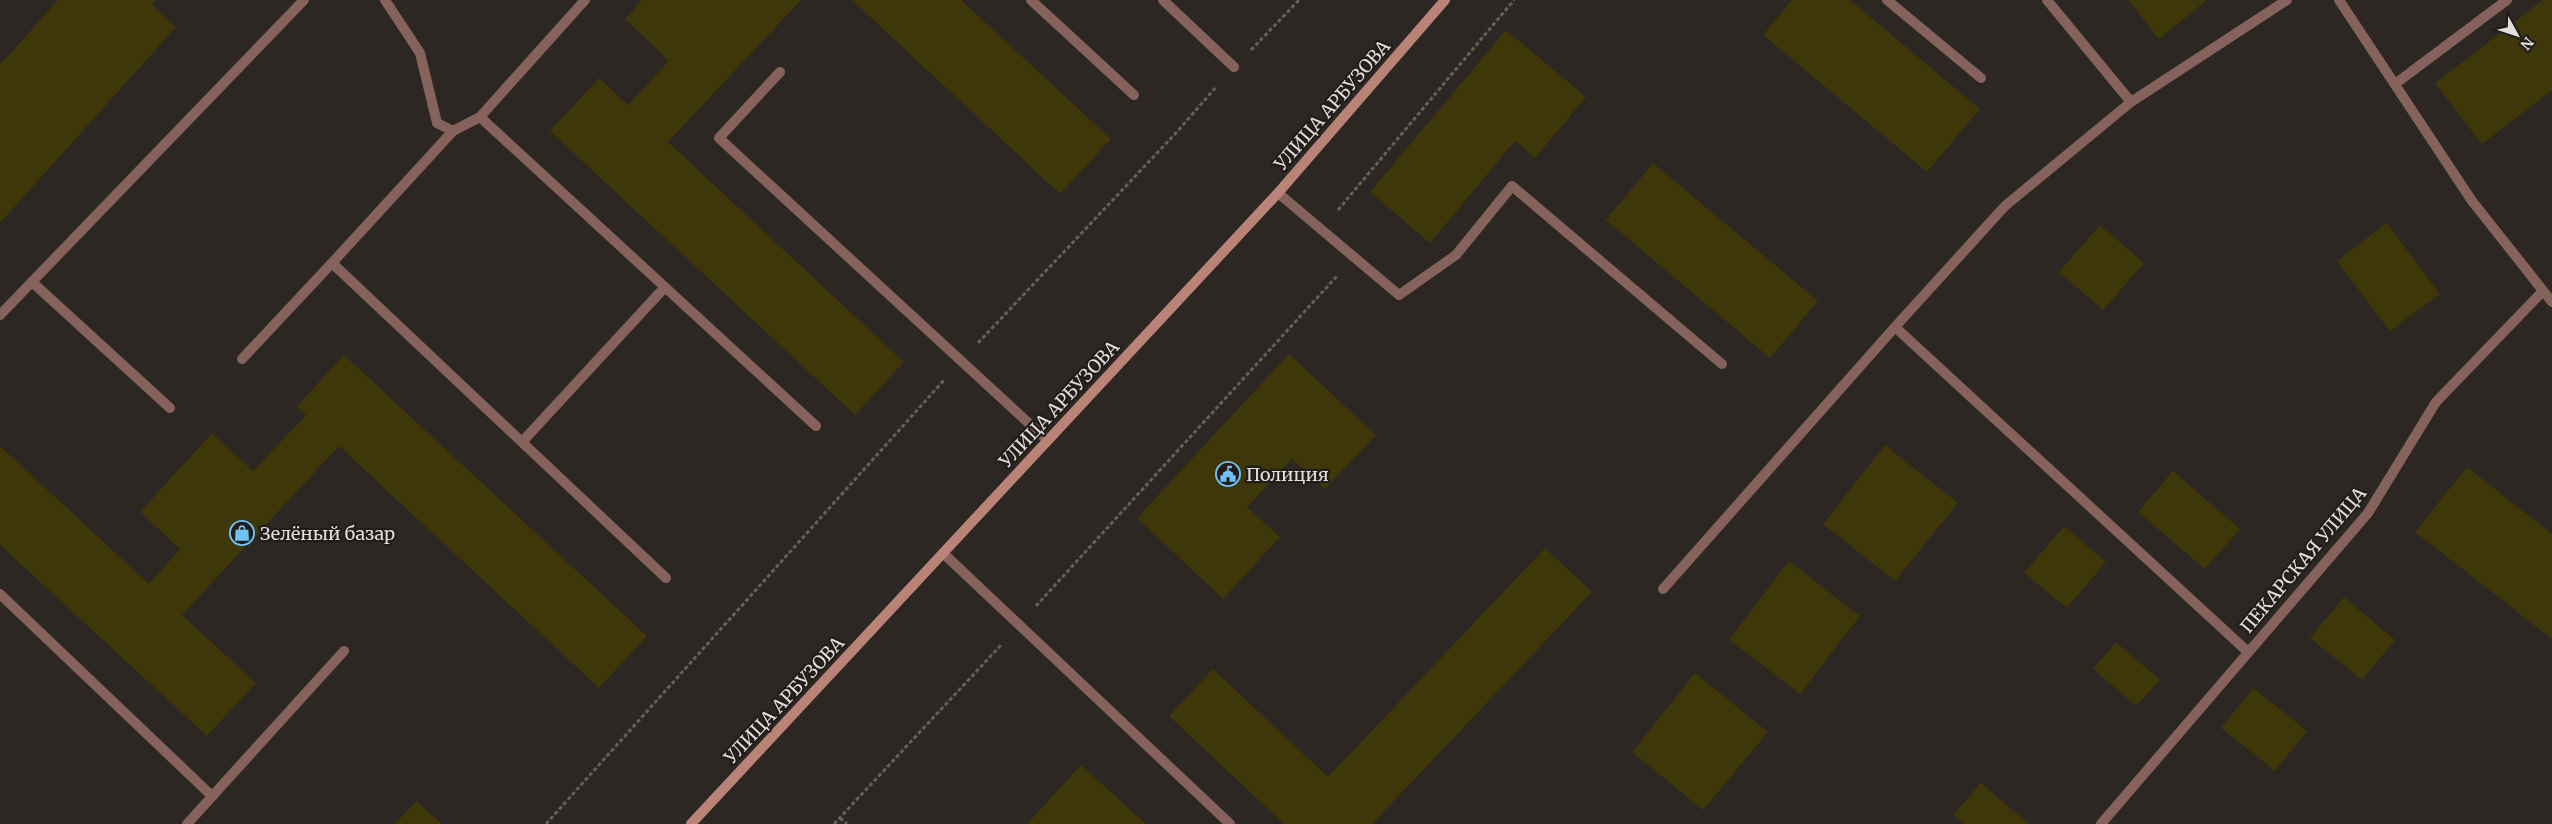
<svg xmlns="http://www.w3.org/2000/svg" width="2552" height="824" viewBox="0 0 2552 824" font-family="Merriweather,serif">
<rect width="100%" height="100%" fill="#2c2722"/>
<path fill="#3e3709" d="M58,0H156L152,5L176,27L0,223V65Z
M642,0H801L668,142L904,362L855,415L550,131L599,78L628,105L669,61L625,19Z
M852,0H961L1111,139L1060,194Z
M1792,0H1850L1980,109L1927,172L1763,35Z
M2128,0H2207L2159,39Z
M2543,0H2552V90L2482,144L2435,83Z
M1506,30L1586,97L1535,158L1515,141L1430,243L1370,192Z
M1653,163L1818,301L1770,358L1606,220Z
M2387,223L2440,294L2390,331L2337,261Z
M2100,225L2144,263L2103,310L2059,272Z
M1289,354L1376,435L1325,489L1292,459L1247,507L1280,537L1223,599L1137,518Z
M344,355L647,636L599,688L339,446L182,615L256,683L207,736L0,545V446L149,584L180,549L140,512L212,433L253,471L306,415L297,406Z
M1885,445L1958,503L1895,581L1823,524Z
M2467,467L2552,534V639L2415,532Z
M2173,471L2240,529L2205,569L2138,512Z
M2064,526L2106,562L2067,608L2024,573Z
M1545,548L1592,592L1372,824H1284L1169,716L1213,669L1328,777Z
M1789,561L1860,616L1800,694L1729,640Z
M2344,597L2395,640L2362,680L2310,638Z
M2116,642L2160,680L2136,706L2093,669Z
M1695,673L1768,732L1703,810L1632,752Z
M2253,688L2307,731L2275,771L2221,728Z
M1081,765L1146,824H1027Z
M1981,783L2029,824H1964L1953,815Z
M416,801L442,824H395Z"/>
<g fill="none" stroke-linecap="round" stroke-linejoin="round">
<path stroke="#64605b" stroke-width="3" stroke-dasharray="4 2.5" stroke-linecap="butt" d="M1251,50L1299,0
M1338,210L1514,0
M978,343L1175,134L1217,86
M1036,606L1337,276
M840,818L847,824
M546,824L945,379
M834,824L1002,644"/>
<path stroke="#85625b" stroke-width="10" d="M385,0L420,53L437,123L453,131L480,117
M585,0L480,117L816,426
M1031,0L1134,95
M1163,0L1234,67
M1887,0L1981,78
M2047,0L2131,102L2287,0
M2339,0L2472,201L2552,302
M780,72L719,138L1047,440
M2395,84L2507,0
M2131,102L2005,206L1895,327L2248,652
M453,131L332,263L666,578
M1278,193L1399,295L1456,255L1512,186L1722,364
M32,282L170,408
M242,359L332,263
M522,442L665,287
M943,553L1230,824
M1663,589L1895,327
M0,594L212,796
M187,824L344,651"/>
<path stroke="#85625b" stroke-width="10" d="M0,315L304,0
M2101,824L2368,513L2436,402L2543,291"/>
<path stroke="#ba8377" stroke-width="10" d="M691,824L1278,193L1445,0"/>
</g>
<defs>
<symbol id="civic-ring" viewBox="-11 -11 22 22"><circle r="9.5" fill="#221d19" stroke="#70c1f4" stroke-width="1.5"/><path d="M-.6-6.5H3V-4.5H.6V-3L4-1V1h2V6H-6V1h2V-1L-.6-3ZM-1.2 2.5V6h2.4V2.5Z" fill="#70c1f4"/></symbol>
<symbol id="shop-ring" viewBox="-11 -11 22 22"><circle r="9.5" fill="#221d19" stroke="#70c1f4" stroke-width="1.5"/><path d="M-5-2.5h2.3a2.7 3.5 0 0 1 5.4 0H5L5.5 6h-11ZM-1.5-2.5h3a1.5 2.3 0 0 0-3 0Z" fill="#70c1f4"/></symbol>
</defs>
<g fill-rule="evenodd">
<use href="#civic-ring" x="1214" y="460" width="28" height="28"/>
<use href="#shop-ring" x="228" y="519" width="28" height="28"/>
</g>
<g text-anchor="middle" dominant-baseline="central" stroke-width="4.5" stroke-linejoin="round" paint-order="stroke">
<g font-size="18" fill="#e2dfdc" stroke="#221d19">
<text transform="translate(1332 105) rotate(-49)">УЛИЦА АРБУЗОВА</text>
<text transform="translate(1059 404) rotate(-47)">УЛИЦА АРБУЗОВА</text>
<text transform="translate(2303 560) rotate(-50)">ПЕКАРСКАЯ УЛИЦА</text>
<text transform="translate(784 700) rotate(-47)">УЛИЦА АРБУЗОВА</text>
</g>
<g font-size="18" fill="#e2dfdc" stroke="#221d19" text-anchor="start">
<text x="1246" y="474">Полиция</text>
<text x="260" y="533">Зелёный базар</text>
</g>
</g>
<g transform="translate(2517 35) rotate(130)" stroke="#221d19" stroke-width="4" paint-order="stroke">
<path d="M0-4L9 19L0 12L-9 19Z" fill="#e2dfdc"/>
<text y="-8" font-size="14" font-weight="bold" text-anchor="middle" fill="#e2dfdc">N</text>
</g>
</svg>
